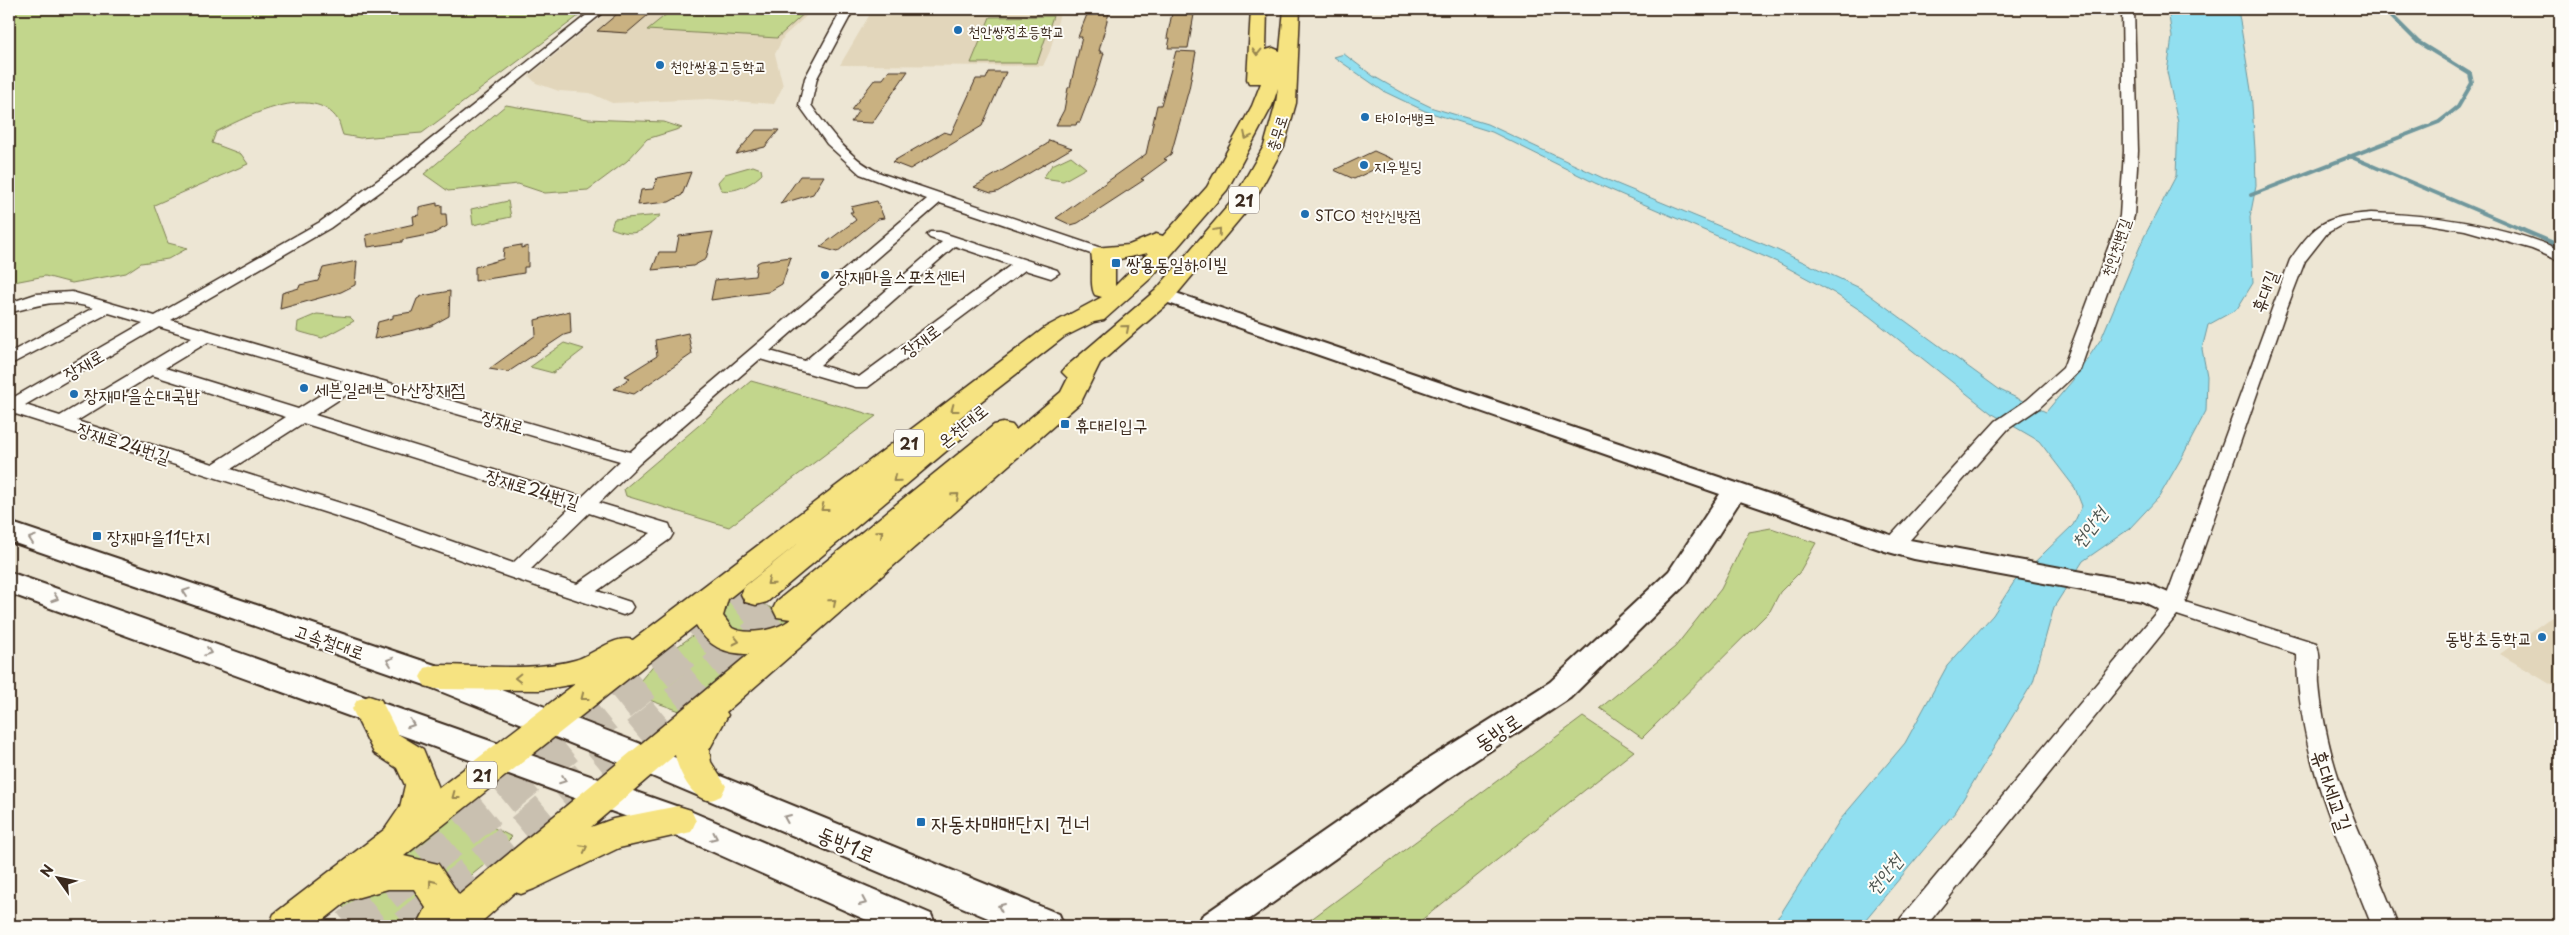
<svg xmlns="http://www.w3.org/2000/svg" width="2569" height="935" viewBox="0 0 2569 935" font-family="'Playpen Sans','Poor Story',sans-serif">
<rect width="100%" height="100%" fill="#ede6d4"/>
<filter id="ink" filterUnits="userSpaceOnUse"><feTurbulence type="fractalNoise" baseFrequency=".02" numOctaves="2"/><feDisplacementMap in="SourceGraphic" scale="10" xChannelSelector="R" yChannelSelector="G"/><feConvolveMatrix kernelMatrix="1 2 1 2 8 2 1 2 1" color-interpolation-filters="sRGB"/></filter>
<g filter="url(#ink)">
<path fill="#e2d6bb" d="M611,9H792L813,10L784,36L775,54L783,86L774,104L709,99L612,103L590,93L559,91L536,83L529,76Z
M873,9H1061L1050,51L1043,66L840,65Z
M2560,614V690L2500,654L2547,620Z"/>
<path fill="#c2d68c" stroke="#7e8055" d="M9,9H588L422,133L360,138L343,135C341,130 340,124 338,120C313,82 245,117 216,132L212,143L241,154L248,164L154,205L168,243L188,248L168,259L141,263L126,273L72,283L45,276L9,283Z
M673,9L807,11L777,38L647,30Z
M1053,16L1037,63H971L990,17Z
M506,105L588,119L664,122L682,128L647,139L627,161L588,190L545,193L518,184L448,191L424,174Z
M1071,156L1086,168L1063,181L1043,178L1052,165Z
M753,166L761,169L762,174C752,184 735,193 721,190L718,182L725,174Z
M508,201L511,217L473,225L471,209Z
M661,215C641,232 637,238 611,228L614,219Z
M317,314L350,317L354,321L322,338L297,331L298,322Z
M564,343L584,349L553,373L530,367Z
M751,381L876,416L729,527L626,496L624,489Z
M1771,528L1816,543L1799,573L1780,592L1770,611L1642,738L1600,708L1675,647L1721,589L1749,532Z
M733,588L796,621L781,629L741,633L720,621L721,602Z
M699,631C706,655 735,653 755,653L688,714L630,693L656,662Z
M1583,717L1634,751L1414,926H1302Z
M451,806L512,837L484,865L451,892L397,861Z
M410,885C424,896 430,909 423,926H365L336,901L362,889Z"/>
<path fill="#91dff0" stroke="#6f979c" d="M2168,9H2238L2251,90L2255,150L2256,186L2250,217L2253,283L2237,309L2208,325L2202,349L2207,376L2206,411L2182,457L2159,497L2129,529L2083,561L2054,607L2033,682L1956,811L1860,926H1767L1780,915L1840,820L1905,743L1947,666L1993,615L2014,582L2073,525L2082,506L2075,488L2039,441L1991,413L1869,316L1834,293L1777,262L1595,183L1492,132L1425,111L1406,102L1383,91L1334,57L1344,54L1373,76L1410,97L1433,108L1487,124L1605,179L1775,249L1860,288L2000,390L2046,412L2073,380L2101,339L2144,237L2176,176L2178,123L2167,72L2172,37Z"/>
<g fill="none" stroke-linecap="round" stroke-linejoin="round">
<path stroke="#6f979c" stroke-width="4" d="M2349,156L2523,230
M2251,195L2439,122L2458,107L2472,83L2470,74L2418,42L2385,9"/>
<path stroke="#6f979c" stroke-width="4.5" d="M2520,229L2560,246"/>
</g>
<path fill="#c9b181" stroke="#3b2a1e" d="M623,9H655L627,33L597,31Z
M1093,9H1110L1099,51H1101L1100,53H1104L1096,80L1080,122H1077L1076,125H1056L1064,110L1068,88L1070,87L1082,37H1078L1088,12H1091Z
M1176,9H1195L1188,48H1168L1170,38H1167L1172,13H1176Z
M1176,51L1196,52L1189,89L1171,154L1164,159L1167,160L1141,179L1144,180L1078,223L1071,225L1056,218L1146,154L1157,105H1161Z
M889,71H908L872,123L851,122L859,110H851L875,79H883Z
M989,72H1006L982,126L910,169L892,162L944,132L951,134L976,79H986Z
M756,130H779L765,147L736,154Z
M1049,140L1072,148L997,192L991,193L974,187L1047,144Z
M1374,151L1394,160L1354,179L1334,170Z
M691,172L682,195L669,202L638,205L641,190L653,189L657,178Z
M800,176H824L813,194L780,204Z
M877,201L884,218L878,219L837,252L820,247L856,220L850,212H853L851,207Z
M437,203V206L442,205V214H446L447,226L433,234L402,240V242L368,247L366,235L414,224L413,216L419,215V207Z
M713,232L706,259L693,266L652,270L659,252H676L679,236Z
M521,245V248L528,246V267H524V273L475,281V267L503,259L504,248Z
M791,257L782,284L768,292L711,300L715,280L755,276L757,263L761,261Z
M357,261L355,285L341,292L280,309L282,293L299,288L300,285L318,281L323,268Z
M450,291L449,316L431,326L374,339L378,322L393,318V315L412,312L417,299L422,296Z
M570,311L571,333L564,335L508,372L489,369L536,335L535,320Z
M688,333L692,354L634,394L614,389L630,378L625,376L657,356L655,340Z"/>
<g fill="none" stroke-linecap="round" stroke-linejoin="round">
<path stroke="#c9c0b0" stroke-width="33" stroke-dasharray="33 17" stroke-linecap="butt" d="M348,926L756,594
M406,926L788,609"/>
<defs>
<path id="minor" d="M594,9H607L402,176L330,228L171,320L630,452L927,199L860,174L827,144L799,105L805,78L842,9H854L817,78L811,105C830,132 852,162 883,174L1107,250L1110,253L1107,256H1097L940,203L770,351L805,361L942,242L930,238L927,235L930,232H940L1057,270L1059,273L1051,278L1025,270L868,387H856L760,359L640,463L599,503L669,524L673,534L670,539L597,591L630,602L633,607L630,612L623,615L509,577L352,521L9,412V400L143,323L109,313L9,365V353L93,308C57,298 43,304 9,313V303L36,294L72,292L155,316L320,222L392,170ZM955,246L1011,265L859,377L820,365ZM159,327L192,337L60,416L25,405ZM208,342L343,381L298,409L165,368ZM152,375L286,417L213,464L77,421ZM360,386L620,461L582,497L315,415ZM303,423L571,507L513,563L366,511L231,469ZM589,513L651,533L577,584L531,569Z
M2122,9H2134L2138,151L2134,216L2080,370L2039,408L2008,429L1901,550L1894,552L1887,550L1884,545L1887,540L1996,421L2027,400L2063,368L2120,216L2124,151Z
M2371,213C2436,215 2500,224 2560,250V261L2532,249L2465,230L2422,223L2371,221L2343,224L2327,233L2305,261L2285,313L2185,602L2316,643C2322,655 2318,671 2319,684C2321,708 2326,733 2332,756C2348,815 2378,869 2398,926H2372C2337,837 2297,751 2297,654L2177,615L1926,926H1897L1901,918L2164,603L2290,260C2317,221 2325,217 2371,213Z"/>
<path id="tertiary" d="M1164,289L1899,538L2148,584L2182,599L2186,606L2182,613L2173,616L2142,601L1914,559L1885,551L1740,501L1687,583L1570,698L1447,779L1240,926H1198L1202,916L1425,761L1550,682L1669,571L1720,494L1157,299L1154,295L1157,291Z"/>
<path id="secondary" d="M9,522L447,669L659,751L1059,914L1064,926H1007L635,769L425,685L9,541Z
M9,572L690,811L931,914L936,926H880L666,831L9,593Z"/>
<path id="trunk" d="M1251,9H1267L1266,50L1273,48L1280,51L1284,9H1300L1296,103L1284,146L1253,203L1172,300L1100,363L1081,402L726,712L728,715L709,750L711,762L726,786L721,796C718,797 713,800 710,800C692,801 678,770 675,755L591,827L613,819L678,806L691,810L696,821L691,832L619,848L534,889L521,894L515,892L477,926H417L426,908L414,889H388L349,900L316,926H269L274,914L385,829L400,807L405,785L397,768L374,753L352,709L357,700L369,696L381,700L398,734L423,749L439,788L575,684L540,690L436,689L425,686L420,677L425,668L436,665C481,665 531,672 575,660C593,655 615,634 633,640L1046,327L1102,297L1095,295C1089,286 1094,265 1091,253L1094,248L1129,245L1156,234L1163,236L1207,187L1252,106L1261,83H1249L1247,79ZM1278,88L1276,103L1264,146L1233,200L1156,290L1066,367L1062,372L1068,378L1061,392L1016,430L1012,425L1003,423L994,425L777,601L773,609L777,617L791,619C778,630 747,636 732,628L723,616L728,599L801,541L745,586L741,594L745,602L756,605L767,602L963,437L967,431L963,425L953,423L1064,337L1094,322L1104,320L1151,278L1227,190L1272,106ZM1148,253L1115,286V260ZM696,625C708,646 724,654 749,654L459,895L438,864L404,856Z"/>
</defs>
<use href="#minor" stroke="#3b2a1e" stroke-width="3"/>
<use href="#tertiary" stroke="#3b2a1e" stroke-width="4"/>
<use href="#secondary" stroke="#3b2a1e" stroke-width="4"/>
<use href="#trunk" stroke="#3b2a1e" stroke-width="3"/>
<use href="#minor" fill="#fdfcf7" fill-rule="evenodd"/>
<use href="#tertiary" fill="#fdfcf7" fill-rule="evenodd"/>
<use href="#secondary" fill="#fdfcf7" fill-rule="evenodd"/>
<use href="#trunk" fill="#f6e381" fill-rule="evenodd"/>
</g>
<defs><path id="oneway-chevron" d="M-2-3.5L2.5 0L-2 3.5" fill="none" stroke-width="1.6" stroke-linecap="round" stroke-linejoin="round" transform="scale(1.25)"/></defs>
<g stroke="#988650">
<use href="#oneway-chevron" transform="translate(1257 52) rotate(91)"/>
<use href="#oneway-chevron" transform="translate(1247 136) rotate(116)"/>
<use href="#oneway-chevron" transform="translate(1218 231) rotate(-50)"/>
<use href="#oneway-chevron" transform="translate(1126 328) rotate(-41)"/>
<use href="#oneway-chevron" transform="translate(954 409) rotate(143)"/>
<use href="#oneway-chevron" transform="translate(896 479) rotate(141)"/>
<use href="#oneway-chevron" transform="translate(956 496) rotate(-41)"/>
<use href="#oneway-chevron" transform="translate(824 508) rotate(143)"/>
<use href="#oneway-chevron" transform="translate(880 533) rotate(-40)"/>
<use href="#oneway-chevron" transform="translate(770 582) rotate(141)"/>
<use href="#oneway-chevron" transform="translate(833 602) rotate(-41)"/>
<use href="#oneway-chevron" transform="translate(736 641) rotate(12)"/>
<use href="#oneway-chevron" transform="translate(518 678) rotate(179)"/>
<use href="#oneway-chevron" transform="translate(584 697) rotate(142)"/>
<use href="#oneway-chevron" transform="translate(455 796) rotate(143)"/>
<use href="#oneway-chevron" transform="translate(584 848) rotate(-27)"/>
<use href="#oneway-chevron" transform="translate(432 883) rotate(-129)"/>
</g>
<g stroke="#9c938a">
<use href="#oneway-chevron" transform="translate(32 539) rotate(-161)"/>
<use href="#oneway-chevron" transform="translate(186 592) rotate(-161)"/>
<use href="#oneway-chevron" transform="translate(55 598) rotate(19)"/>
<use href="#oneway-chevron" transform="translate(208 652) rotate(19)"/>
<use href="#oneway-chevron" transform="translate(390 661) rotate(-161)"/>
<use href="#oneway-chevron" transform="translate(411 724) rotate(20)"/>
<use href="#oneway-chevron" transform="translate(563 780) rotate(21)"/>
<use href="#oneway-chevron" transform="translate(787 818) rotate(-157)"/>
<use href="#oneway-chevron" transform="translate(714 837) rotate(24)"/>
<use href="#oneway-chevron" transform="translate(863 902) rotate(24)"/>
<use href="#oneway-chevron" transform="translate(1001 907) rotate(-157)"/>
</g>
</g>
<g fill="#1f6fb2" stroke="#fdfcf7" stroke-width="2">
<circle cx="958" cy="30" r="5"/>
<circle cx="660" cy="65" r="5"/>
<circle cx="1365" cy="117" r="5"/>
<circle cx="1364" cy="165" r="5"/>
<circle cx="1305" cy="214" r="5"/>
<rect x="1111" y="258" width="10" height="10" rx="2.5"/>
<circle cx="825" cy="275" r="5"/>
<circle cx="304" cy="388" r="5"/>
<circle cx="74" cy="394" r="5"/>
<rect x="1060" y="419" width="10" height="10" rx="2.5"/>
<rect x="92" y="531" width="10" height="10" rx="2.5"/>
<circle cx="2542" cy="637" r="5"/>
<rect x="916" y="817" width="10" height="10" rx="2.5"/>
</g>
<g text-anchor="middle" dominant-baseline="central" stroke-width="4" stroke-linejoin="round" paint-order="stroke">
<g font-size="15" fill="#3b2a1e" stroke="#fdfcf7" text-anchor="start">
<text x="968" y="30">천안쌍정초등학교</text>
<text x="670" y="65">천안쌍용고등학교</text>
<text x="1375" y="117">타이어뱅크</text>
<text x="1374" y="165">지우빌딩</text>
<text x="1315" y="214">STCO 천안신방점</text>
</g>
<g font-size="15" fill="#3b2a1e" stroke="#fdfcf7">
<text transform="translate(1276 133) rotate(-72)">충무로</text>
<text transform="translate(2115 247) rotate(-71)">천안천변길</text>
</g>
<g fill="#fdfcf7" stroke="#75695f" stroke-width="1">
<rect x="1229" y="186.5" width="30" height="27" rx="4"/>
<rect x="894" y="429.5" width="30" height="27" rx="4"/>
<rect x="467" y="761.5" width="30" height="27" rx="4"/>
</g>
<g font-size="16" font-weight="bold" fill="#3b2a1e">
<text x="1244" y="200">21</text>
<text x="909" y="443">21</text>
<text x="482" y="775">21</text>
</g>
<g font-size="18" fill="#3b2a1e" stroke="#fdfcf7" text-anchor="start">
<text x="1126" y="263">쌍용동일하이빌</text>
<text x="835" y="275">장재마을스포츠센터</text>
<text x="314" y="388">세븐일레븐 아산장재점</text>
<text x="84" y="394">장재마을순대국밥</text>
<text x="1075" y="424">휴대리입구</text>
<text x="107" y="536">장재마을11단지</text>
<text x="2532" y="637" text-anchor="end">동방초등학교</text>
</g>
<g font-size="18" fill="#3b2a1e" stroke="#fdfcf7">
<text transform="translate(2264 291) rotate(-69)">휴대길</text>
<text transform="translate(920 340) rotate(-36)">장재로</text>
<text transform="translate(83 364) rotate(-30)">장재로</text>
<text transform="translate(503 421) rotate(16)">장재로</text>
<text transform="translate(962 425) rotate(-39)">온천대로</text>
<text transform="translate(124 442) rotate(18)">장재로24번길</text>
<text transform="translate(533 488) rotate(17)">장재로24번길</text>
<text transform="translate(330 641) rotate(19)">고속철대로</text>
</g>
<g font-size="19" font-style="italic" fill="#505752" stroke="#fdfcf7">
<text transform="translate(2088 527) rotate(-53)">천안천</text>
<text transform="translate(1883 874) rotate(-51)">천안천</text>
</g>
<g font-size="21" fill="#3b2a1e" stroke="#fdfcf7">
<text transform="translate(1497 731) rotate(-33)">동방로</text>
<text transform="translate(2333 790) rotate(71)">휴대세교길</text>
<text transform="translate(847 843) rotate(23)">동방1로</text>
</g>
<g font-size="21" fill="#3b2a1e" stroke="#fdfcf7" text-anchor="start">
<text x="931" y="822">자동차매매단지 건너</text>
</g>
</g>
<rect width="2569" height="935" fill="none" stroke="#fdfcf7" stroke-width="30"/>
<rect x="15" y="15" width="2539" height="905" fill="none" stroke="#3b2a1e" stroke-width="2" filter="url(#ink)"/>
<g transform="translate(58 878) rotate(303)" stroke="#fdfcf7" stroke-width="4" paint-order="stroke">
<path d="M0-4L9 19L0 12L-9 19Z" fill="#3b2a1e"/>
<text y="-8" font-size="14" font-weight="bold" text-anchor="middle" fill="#3b2a1e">N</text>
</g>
</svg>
